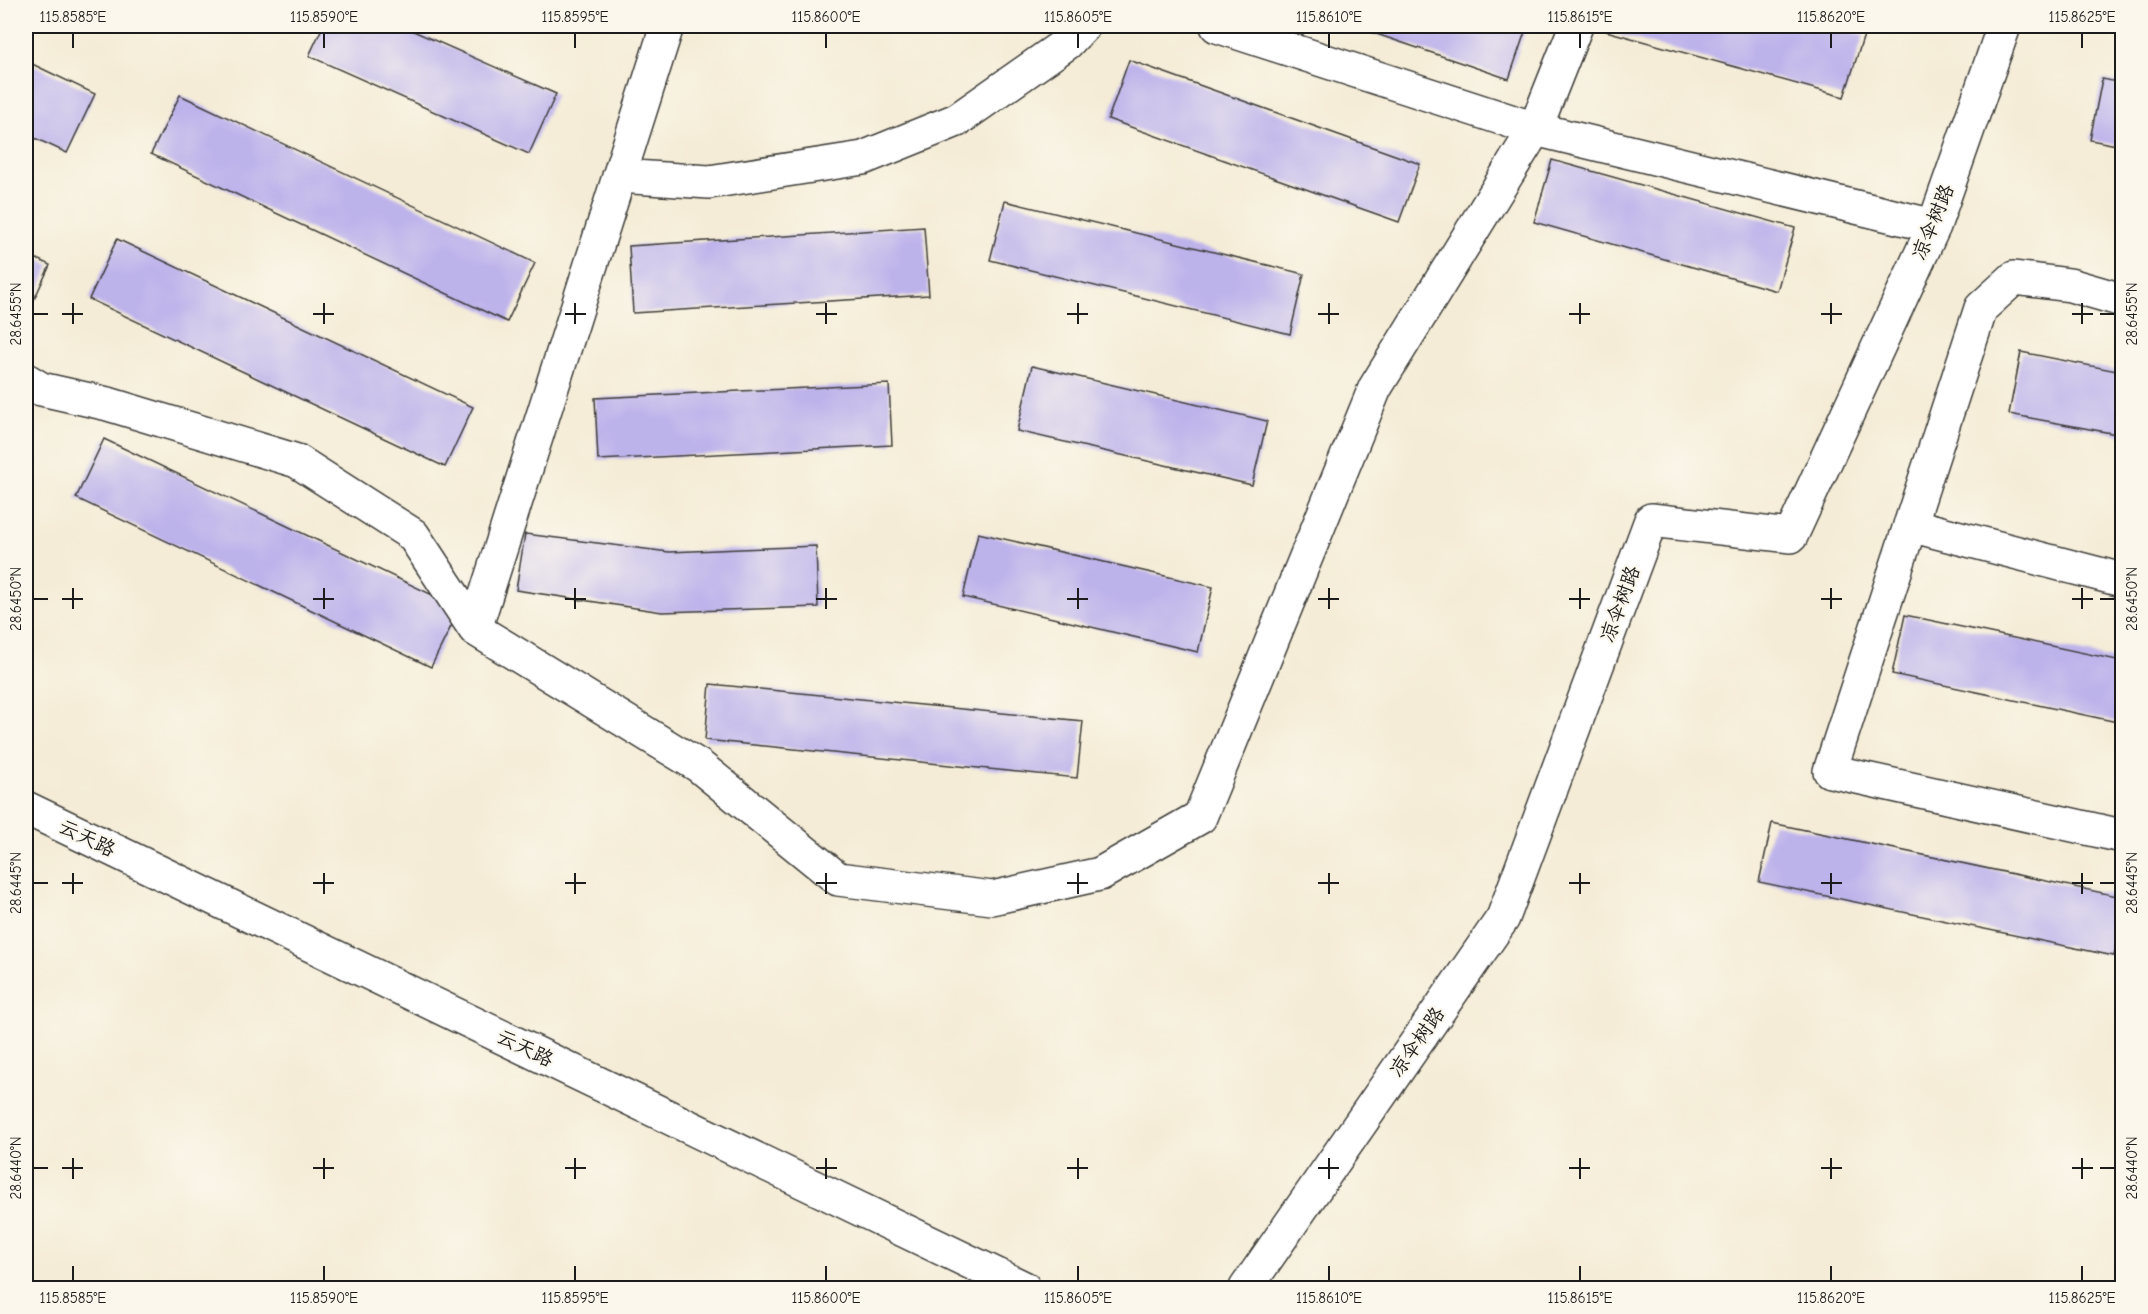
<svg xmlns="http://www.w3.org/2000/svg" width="2148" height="1314" viewBox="0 0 2148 1314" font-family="'Comic Neue','LXGW WenKai TC',sans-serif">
<rect width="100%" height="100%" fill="#fbf7ec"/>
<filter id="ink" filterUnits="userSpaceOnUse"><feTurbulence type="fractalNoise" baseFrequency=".0167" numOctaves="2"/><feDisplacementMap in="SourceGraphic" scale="12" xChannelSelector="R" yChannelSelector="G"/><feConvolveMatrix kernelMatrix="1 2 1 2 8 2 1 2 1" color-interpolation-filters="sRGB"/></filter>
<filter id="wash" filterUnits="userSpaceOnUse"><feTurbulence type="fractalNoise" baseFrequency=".008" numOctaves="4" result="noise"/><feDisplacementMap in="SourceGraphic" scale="24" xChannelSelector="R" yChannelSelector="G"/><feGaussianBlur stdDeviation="1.35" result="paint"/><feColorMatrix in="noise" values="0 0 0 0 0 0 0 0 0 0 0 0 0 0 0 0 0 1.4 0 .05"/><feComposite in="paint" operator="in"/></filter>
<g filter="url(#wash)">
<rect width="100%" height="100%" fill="#f4ecd6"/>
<g id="blocks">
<path fill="#bdb3eb" d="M323,26H402L556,94L529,154L309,56Z
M1353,26H1527L1509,79Z
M1608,26H1828L1864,35L1844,97L1606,31Z
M1129,60L1420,164L1399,222L1108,119Z
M26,61L95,94L67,153L26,134Z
M2102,79L2122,83V146L2090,140Z
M180,95L535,263L507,322L151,154Z
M1552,160L1795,228L1777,291L1534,222Z
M1005,201L1304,274L1290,334L990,260Z
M924,227L929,295L633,313L629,246Z
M117,239L473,407L445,467L89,299Z
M26,254L50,265L26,317Z
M2021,352L2122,372V435L2009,414Z
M1032,366L1267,421L1252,485L1017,431Z
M889,384L892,445L598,460L595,398Z
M104,439L460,608L431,667L76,498Z
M978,533L1213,587L1198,652L963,597Z
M525,534L669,552L816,546L818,607L662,612L516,590Z
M1905,615L2122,661V723L1892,674Z
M710,684L1083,721L1077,778L705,740Z
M1772,823L2122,897V917L2114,956L1759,882Z"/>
</g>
</g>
<g filter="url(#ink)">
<use href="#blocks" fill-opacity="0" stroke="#3c3b38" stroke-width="1.5"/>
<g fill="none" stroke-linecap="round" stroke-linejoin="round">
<defs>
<path id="minor" d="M1217,26L1535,129L1934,226
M619,176L709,182L863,158L957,120L1067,43L1083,26
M2122,300L2070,285L2014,278L1981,308L1830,771L2122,836
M26,380L41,389L108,404L297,461L413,535L475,629L699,766L838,879L992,898L1100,874L1200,817L1375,388L1535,129L1576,26
M1910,525L2122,580
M475,629L667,26
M26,808L1024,1288
M1246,1288L1503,918L1651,520L1791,536L1934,226L2004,26"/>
</defs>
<use href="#minor" stroke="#3c3b38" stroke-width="36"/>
<use href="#minor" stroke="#fff" stroke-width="33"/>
</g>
</g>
<path fill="none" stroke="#1c1c1c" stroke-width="2" d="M73,33V48M324,33V48M575,33V48M826,33V48M1078,33V48M1329,33V48M1580,33V48M1831,33V48M2082,33V48M73,303V324M324,303V324M575,303V324M826,303V324M1078,303V324M1329,303V324M1580,303V324M1831,303V324M2082,303V324M33,314H48M62,314H83M313,314H334M565,314H586M816,314H837M1067,314H1088M1318,314H1339M1569,314H1590M1821,314H1842M2072,314H2093M2100,314H2115M73,588V609M324,588V609M575,588V609M826,588V609M1078,588V609M1329,588V609M1580,588V609M1831,588V609M2082,588V609M33,599H48M62,599H83M313,599H334M565,599H586M816,599H837M1067,599H1088M1318,599H1339M1569,599H1590M1821,599H1842M2072,599H2093M2100,599H2115M73,873V894M324,873V894M575,873V894M826,873V894M1078,873V894M1329,873V894M1580,873V894M1831,873V894M2082,873V894M33,883H48M62,883H83M313,883H334M565,883H586M816,883H837M1067,883H1088M1318,883H1339M1569,883H1590M1821,883H1842M2072,883H2093M2100,883H2115M73,1158V1179M324,1158V1179M575,1158V1179M826,1158V1179M1078,1158V1179M1329,1158V1179M1580,1158V1179M1831,1158V1179M2082,1158V1179M33,1168H48M62,1168H83M313,1168H334M565,1168H586M816,1168H837M1067,1168H1088M1318,1168H1339M1569,1168H1590M1821,1168H1842M2072,1168H2093M2100,1168H2115M73,1266V1281M324,1266V1281M575,1266V1281M826,1266V1281M1078,1266V1281M1329,1266V1281M1580,1266V1281M1831,1266V1281M2082,1266V1281"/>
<g text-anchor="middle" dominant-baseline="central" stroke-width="4.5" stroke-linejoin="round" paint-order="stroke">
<g font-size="20" fill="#1c1c1c" stroke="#fbf7ec">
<text transform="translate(1933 222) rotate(-68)">凉伞树路</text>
<text transform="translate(1620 604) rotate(-70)">凉伞树路</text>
<text transform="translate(87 838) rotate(26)">云天路</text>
<text transform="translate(1417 1042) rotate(-55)">凉伞树路</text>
<text transform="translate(525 1048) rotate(26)">云天路</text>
</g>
</g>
<rect width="2148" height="1314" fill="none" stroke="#fbf7ec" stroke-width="66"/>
<rect x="33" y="33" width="2082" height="1248" fill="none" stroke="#1c1c1c" stroke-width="2"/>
<g font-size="15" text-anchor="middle" fill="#1c1c1c">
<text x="73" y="22">115.8585°E</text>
<text x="324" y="22">115.8590°E</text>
<text x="575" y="22">115.8595°E</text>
<text x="826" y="22">115.8600°E</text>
<text x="1078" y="22">115.8605°E</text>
<text x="1329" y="22">115.8610°E</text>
<text x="1580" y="22">115.8615°E</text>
<text x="1831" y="22">115.8620°E</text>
<text x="2082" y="22">115.8625°E</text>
<text transform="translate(16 314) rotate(-90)" y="5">28.6455°N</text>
<text transform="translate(2132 314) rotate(-90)" y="5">28.6455°N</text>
<text transform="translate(16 599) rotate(-90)" y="5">28.6450°N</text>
<text transform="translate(2132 599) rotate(-90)" y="5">28.6450°N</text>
<text transform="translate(16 883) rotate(-90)" y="5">28.6445°N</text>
<text transform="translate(2132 883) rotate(-90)" y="5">28.6445°N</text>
<text transform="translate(16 1168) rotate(-90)" y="5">28.6440°N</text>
<text transform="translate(2132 1168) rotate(-90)" y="5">28.6440°N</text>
<text x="73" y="1303">115.8585°E</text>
<text x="324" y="1303">115.8590°E</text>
<text x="575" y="1303">115.8595°E</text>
<text x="826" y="1303">115.8600°E</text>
<text x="1078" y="1303">115.8605°E</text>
<text x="1329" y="1303">115.8610°E</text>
<text x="1580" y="1303">115.8615°E</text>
<text x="1831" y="1303">115.8620°E</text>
<text x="2082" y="1303">115.8625°E</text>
</g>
</svg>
